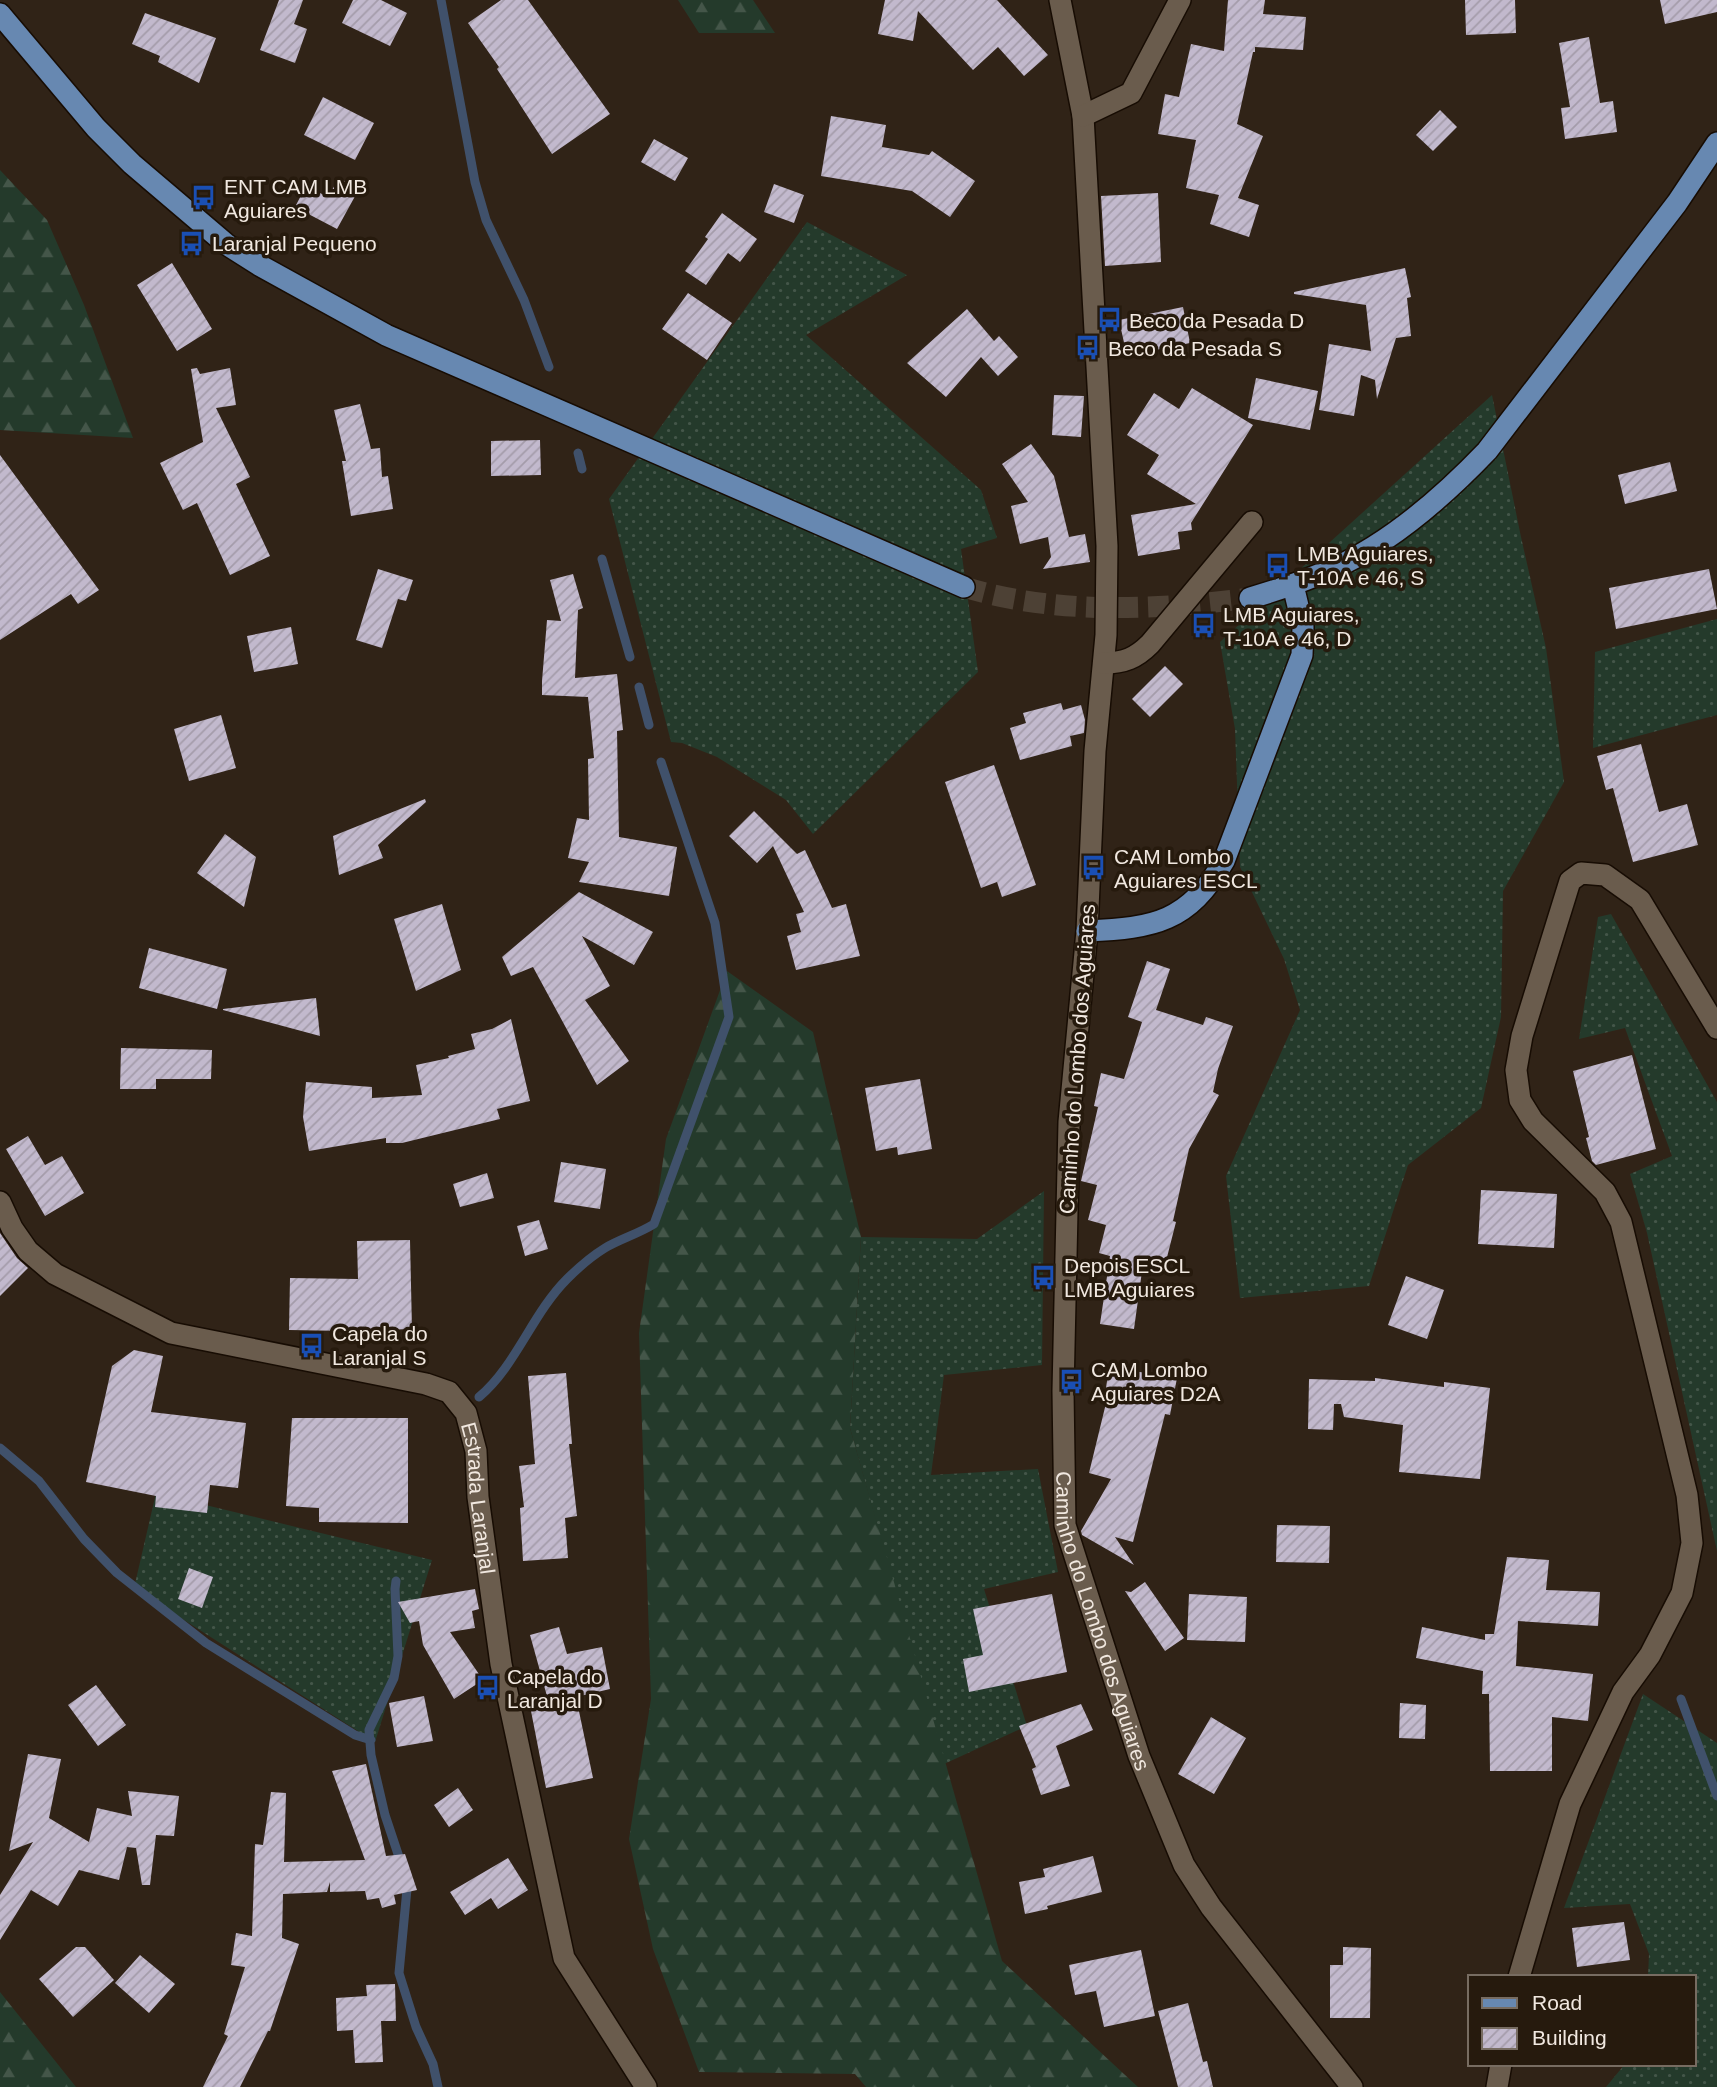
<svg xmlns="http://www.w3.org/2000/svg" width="1717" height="2087" viewBox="0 0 1717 2087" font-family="Helvetica,sans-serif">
<defs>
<pattern id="grass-dots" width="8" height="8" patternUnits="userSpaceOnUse" patternTransform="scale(1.75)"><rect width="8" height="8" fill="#243a2b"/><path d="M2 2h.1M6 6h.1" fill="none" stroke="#445649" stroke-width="1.8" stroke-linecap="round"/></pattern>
<pattern id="forest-firs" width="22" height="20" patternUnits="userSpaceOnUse" patternTransform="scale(1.75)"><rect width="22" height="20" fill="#243a2b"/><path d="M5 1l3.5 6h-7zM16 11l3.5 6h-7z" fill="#445649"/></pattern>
<pattern id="building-hatch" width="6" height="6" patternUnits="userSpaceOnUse" patternTransform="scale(1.75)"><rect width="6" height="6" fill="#c2b9cd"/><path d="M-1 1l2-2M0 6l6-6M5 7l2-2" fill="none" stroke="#a49caa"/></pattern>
</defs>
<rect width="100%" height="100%" fill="#302317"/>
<path fill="url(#grass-dots)" d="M807,222L907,275L806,335L981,490L997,538L961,549L978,672L813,834L786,800L717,757L682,743L671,742L609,499Z
M1492,395L1521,537L1546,648L1564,782L1503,891L1501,1017L1481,1108L1408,1165L1369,1286L1240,1298L1226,1176L1300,1010L1284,959L1240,867L1235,729L1220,642Z
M1717,619V715L1593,748L1595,652Z
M1611,914L1717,1102V1551L1647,1233L1630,1174L1672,1156L1625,1028L1579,1039L1598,917Z
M1044,1191L1042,1365L944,1375L931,1475L1038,1469L1058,1572L984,1589L1027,1726L944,1764L850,1428L861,1237L977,1239Z
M156,1493L432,1560L375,1742L134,1588Z
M1643,1694L1717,1743V2087H1606L1625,2064H1694V1977H1648L1649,1954L1630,1904L1564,1908Z"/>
<path fill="url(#forest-firs)" d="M678,0H753L775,33H699Z
M0,170L47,220L84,305L133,438L0,430Z
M727,971L813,1032L861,1237L850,1428L1002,1961L1138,2087H866L855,2074L699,2072L653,1949L629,1839L651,1699L639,1333L666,1139Z
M0,1992L76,2087H0Z"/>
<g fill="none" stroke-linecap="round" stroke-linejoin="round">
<path stroke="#40516b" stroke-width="9" d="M441,0L475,182L486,220L524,300L549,367
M578,453L582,469
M602,559L630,657
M639,687L649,725
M479,1397C516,1366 532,1314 567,1279C577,1269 592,1256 605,1248C620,1239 638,1234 654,1224L729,1017L715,923L661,762
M0,1448L39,1481L84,1539L117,1573L206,1643L355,1735L371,1740
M396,1581L395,1589L398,1656L394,1678L369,1730L371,1755L385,1815L402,1866
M1681,1699L1717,1796
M405,1883L407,1889L399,1973L416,2027L433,2064L438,2087"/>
</g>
<path fill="url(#building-hatch)" d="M279,0H303L294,24L307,29L295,63L260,50Z
M353,0H381L407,13L390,46L342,23Z
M501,0H528L610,114L552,154L497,69L499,67L468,23Z
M885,0H997L1048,55L1024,76L998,47L973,70L918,11L913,41L878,34Z
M1228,0H1265L1263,14L1306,17L1303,50L1255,47V52H1253L1237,124L1263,136L1238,198L1259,205L1249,237L1210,224L1219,195L1186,188L1196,140L1158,134L1165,94L1179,97L1191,44L1224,51Z
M1465,0H1515L1516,33L1466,35Z
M1660,0H1717V12L1665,24Z
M145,13L216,38L199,83L158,62L160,56L132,44Z
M1589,37L1600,103L1613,101L1617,132L1565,139L1561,108L1570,107L1559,43Z
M323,97L374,123L355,160L304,135Z
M1440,110L1457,127L1433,151L1416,135Z
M831,116L886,125L882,147L929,155L932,151L975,181L950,217L912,191L821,176Z
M654,139L688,158L675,181L641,162Z
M339,178L359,189L337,229L295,207L306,186L328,197Z
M774,184L804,195L794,223L764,212Z
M1158,193L1161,262L1105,266L1101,196Z
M722,213L757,239L740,262L728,253L706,285L685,271L708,239L705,237Z
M172,263L212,329L177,351L137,285Z
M1405,268L1411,297L1407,298L1411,336L1396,338L1377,399L1375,380L1361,375L1354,416L1319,410L1329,344L1371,351L1366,305L1294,294V292Z
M688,293L732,323L707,360L662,329Z
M1183,307L1190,343L1127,356L1119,320Z
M967,309L994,341L999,336L1018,357L998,376L981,357L946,397L907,363Z
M197,368L200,374L230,368L236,405L216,408L250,477L236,484L270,556L230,575L197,503L183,510L160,463L203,442L191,369Z
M1256,378L1318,391L1310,430L1248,418Z
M1192,388L1253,425L1191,523L1192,530L1178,532L1180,549L1138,556L1131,515L1196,504L1147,474L1159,455L1127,435L1154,393L1179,409Z
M1054,395L1084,396L1081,437L1052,435Z
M360,404L371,449L380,448L382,477L388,476L393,509L351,516L342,461H346L334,410Z
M540,440L541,475L491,476V441Z
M1031,444L1054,476L1069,537L1085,534L1090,562L1043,569L1051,557L1048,537L1020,544L1011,506L1028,502L1002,464Z
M0,455L99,590L78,604L71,594L0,640Z
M1670,462L1677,491L1625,504L1618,475Z
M378,569L413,580L406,601L398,599L382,648L356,640Z
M1709,569L1717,609L1616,629L1609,588Z
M573,574L583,608L578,610L575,678L617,674L623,730L617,731L619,837L677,847L669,896L579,882L589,862L568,858L577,818L589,820L588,759L594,758L588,697L542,695V681L547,620L561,621L550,580Z
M291,627L298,664L254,672L247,636Z
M1165,666L1183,684L1150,717L1132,699Z
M1061,703L1063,710L1081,705L1085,720L1084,733L1070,736L1072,746L1020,760L1010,728L1026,723L1023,713Z
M221,715L236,768L189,781L174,729Z
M1641,744L1659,812L1687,804L1698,845L1633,862L1613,788L1606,790L1597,756Z
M994,765L1036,885L1002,897L997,882L981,888L945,782Z
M425,799L426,802L378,845L383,858L339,875L333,836Z
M754,811L797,854L805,850L832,908L846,904L860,956L796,970L787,936L801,932L796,914L804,912L773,846L757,863L729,836Z
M225,834L256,857L244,907L197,873Z
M579,892L653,932L634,965L582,936L610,986L585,1000L629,1061L597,1085L533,967L511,976L502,957Z
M442,904L461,970L416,991L394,919Z
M149,948L227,969L217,1009L139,988Z
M1147,961L1170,969L1156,1010L1203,1025L1206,1017L1233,1026L1218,1069L1213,1092L1219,1095L1189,1149L1173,1221L1176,1222L1164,1269L1143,1264L1134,1329L1100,1324L1110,1256L1099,1253L1106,1225L1088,1220L1097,1185L1081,1181L1098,1107L1094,1106L1101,1073L1124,1079L1142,1022L1128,1017Z
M316,998L320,1036L223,1010V1009Z
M511,1019L530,1101L497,1109L500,1119L402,1143H386V1138L309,1151L303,1117L306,1082L372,1087V1098L422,1095L416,1065L449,1058L448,1056L475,1049L471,1034L492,1029Z
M121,1048L212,1050L211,1079H156V1089H120Z
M1632,1055L1656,1149L1596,1165L1592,1161L1586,1138L1589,1137L1573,1071Z
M920,1079L932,1149L898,1155L897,1147L876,1151L865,1088Z
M28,1136L45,1165L62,1156L84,1193L45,1216L6,1149Z
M561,1162L606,1169L600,1209L554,1202Z
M487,1173L494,1198L460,1207L453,1184Z
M1481,1190L1557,1194L1554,1248L1478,1244Z
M539,1220L548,1249L525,1256L517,1226Z
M0,1233L17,1258L28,1268L0,1296Z
M410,1240L412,1329L348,1331L289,1330L290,1278L358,1279L357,1241Z
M1406,1276L1444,1290L1427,1339L1388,1325Z
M134,1350L163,1356L151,1412L246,1423L238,1488L210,1485L207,1513L155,1507L156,1496L86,1482L112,1366Z
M1109,1367L1177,1378L1170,1415L1165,1414L1133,1542L1115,1537L1134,1565L1082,1535L1081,1531L1111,1479L1089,1473L1108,1395H1105Z
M566,1373L572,1444H569L577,1516L565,1518L568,1558L523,1561L520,1508L524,1507L519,1466L535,1464L528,1376Z
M1375,1378L1444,1387V1382L1490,1388L1480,1479L1399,1472L1403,1425L1344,1417L1341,1404H1334L1333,1430L1308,1429L1309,1379L1375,1381Z
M292,1418H408V1523L319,1522V1508L286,1506Z
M1277,1525L1330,1526L1329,1563L1276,1562Z
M1507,1557L1549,1560L1546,1590L1600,1592L1598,1626L1518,1621L1516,1666L1593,1674L1588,1721L1552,1717V1771H1490L1489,1694H1482L1483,1671L1416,1658L1422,1627L1485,1640V1634H1494Z
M189,1568L213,1577L202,1608L178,1599Z
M1145,1582L1184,1638L1165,1651L1125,1591L1131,1592Z
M475,1589L479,1609L472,1611L475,1628L450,1632L483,1680L454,1699L423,1645L419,1621L410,1623L398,1602Z
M1052,1594L1067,1672L969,1692L963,1659L983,1655L973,1609Z
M1189,1594L1247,1597L1245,1642L1187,1640Z
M559,1627L567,1654L602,1647L610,1689L576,1697L593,1778L546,1788L531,1711L550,1707L530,1635Z
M96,1685L126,1725L98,1746L68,1705Z
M424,1696L433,1741L397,1747L389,1703Z
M1400,1703L1426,1705L1425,1739L1399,1738Z
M1081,1704L1093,1730L1056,1746L1070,1786L1041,1795L1032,1769L1036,1767L1019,1726Z
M1211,1717L1246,1738L1214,1794L1178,1774Z
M28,1754L61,1759L49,1818L89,1842L97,1808L132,1816L128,1791L179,1796L174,1836L156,1835L150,1885H142L136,1848L127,1847L119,1880L79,1870L58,1906L31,1890L0,1940V1895L33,1842L9,1851Z
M366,1764L386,1856L405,1854L417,1890L394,1895L396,1904L382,1908L379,1898L367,1900L365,1891L330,1892V1882L327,1892L283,1894L282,1938L299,1944L270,2031H268L240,2087H203L228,2036L224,2034L245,1967L231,1965L236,1933L252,1936L255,1844L263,1845L271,1792L286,1793L284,1862L365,1860L332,1771Z
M458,1788L473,1810L449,1827L434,1805Z
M1093,1856L1102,1892L1047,1906L1048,1909L1025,1914L1019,1882L1045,1877L1043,1869Z
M508,1858L528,1890L498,1909L491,1898L465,1915L450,1892Z
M1624,1922L1630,1960L1577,1967L1572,1928Z
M76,1947H85L114,1980L73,2017L39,1979Z
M1343,1947L1371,1948L1370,2018H1330V1965H1343Z
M1141,1950L1155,2016L1104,2027L1096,1991L1075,1995L1069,1965Z
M140,1955L175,1984L149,2013L115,1983Z
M395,1984L396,2021H381L383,2062L355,2063L353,2030L337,2031L336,1998L367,1996L366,1985Z
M1188,2003L1203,2062L1207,2061L1213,2087H1178L1158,2011Z"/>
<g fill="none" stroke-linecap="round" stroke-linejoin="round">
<path stroke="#4d4135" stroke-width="21" stroke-dasharray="21 10" stroke-linecap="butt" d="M964,587C1055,615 1157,610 1250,598"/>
<defs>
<g id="minor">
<path id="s1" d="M1060,0L1083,116L1107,546L1106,635L1095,751L1087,931L1069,1122L1063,1391L1065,1525L1139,1756L1184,1865L1211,1907L1352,2087"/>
<path d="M1083,116L1131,93L1180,0"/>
<path d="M1104,663C1124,663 1136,658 1150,644L1252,522"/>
<path id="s2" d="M0,1202L12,1228L28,1251L55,1274L171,1333L426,1384L449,1392L466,1413L476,1451L478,1497L501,1664L564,1958L646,2087"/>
<path d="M1519,1977L1570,1804L1623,1692L1650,1655L1682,1593L1692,1543L1687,1495L1621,1222L1605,1192L1533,1121L1520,1100L1516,1070L1522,1036L1570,881L1581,873L1605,875L1640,900L1717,1028"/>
<path d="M1497,2087L1501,2064"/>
</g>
<path id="major" d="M0,14L96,128L132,164L226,244L259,265L386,335L964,587
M1250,598C1278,590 1305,581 1332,569C1391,543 1443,497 1487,451L1677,203L1717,143
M1087,931C1155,928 1188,922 1224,861L1302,655L1303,627L1293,585"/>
</defs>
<use href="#minor" stroke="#170c03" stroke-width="24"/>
<use href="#major" stroke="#170c03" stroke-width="24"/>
<use href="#minor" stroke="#6a5c4d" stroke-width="21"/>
<use href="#major" stroke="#6788b1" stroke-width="21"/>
</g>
<defs>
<symbol id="bus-bare" viewBox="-9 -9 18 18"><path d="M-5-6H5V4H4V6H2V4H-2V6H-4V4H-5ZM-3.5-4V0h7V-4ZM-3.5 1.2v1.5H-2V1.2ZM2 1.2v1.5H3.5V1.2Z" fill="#1a4fb4" stroke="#261a0d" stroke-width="2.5" paint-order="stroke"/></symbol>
</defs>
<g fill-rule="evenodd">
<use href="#bus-bare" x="186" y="180" width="35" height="35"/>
<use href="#bus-bare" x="174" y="226" width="35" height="35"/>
<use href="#bus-bare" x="1092" y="302" width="35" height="35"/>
<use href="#bus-bare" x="1070" y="330" width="35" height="35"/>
<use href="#bus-bare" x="1260" y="548" width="35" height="35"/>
<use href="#bus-bare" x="1186" y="608" width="35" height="35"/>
<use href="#bus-bare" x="1076" y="850" width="35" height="35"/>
<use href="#bus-bare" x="1026" y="1260" width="35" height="35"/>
<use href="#bus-bare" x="294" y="1328" width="35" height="35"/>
<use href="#bus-bare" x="1054" y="1364" width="35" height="35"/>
<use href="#bus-bare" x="470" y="1670" width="35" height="35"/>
</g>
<g text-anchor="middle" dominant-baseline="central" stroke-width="7" stroke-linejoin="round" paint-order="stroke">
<g font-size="21" fill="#f1e8e0" stroke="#261a0d" text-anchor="start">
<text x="224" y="186">ENT CAM LMB<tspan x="224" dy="24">Aguiares</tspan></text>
<text x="212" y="243">Laranjal Pequeno</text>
<text x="1129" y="320">Beco da Pesada D</text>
<text x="1108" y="348">Beco da Pesada S</text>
<text x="1297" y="553">LMB Aguiares,<tspan x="1297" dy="24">T-10A e 46, S</tspan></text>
<text x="1223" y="614">LMB Aguiares,<tspan x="1223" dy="24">T-10A e 46, D</tspan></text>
<text x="1114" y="856">CAM Lombo<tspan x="1114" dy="24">Aguiares ESCL</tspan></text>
<text x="1064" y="1265">Depois ESCL<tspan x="1064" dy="24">LMB Aguiares</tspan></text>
<text x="332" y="1333">Capela do<tspan x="332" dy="24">Laranjal S</tspan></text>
<text x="1091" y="1369">CAM Lombo<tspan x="1091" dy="24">Aguiares D2A</tspan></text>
<text x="507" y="1676">Capela do<tspan x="507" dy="24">Laranjal D</tspan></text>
</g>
<g font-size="21" fill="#f1e8e0" stroke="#261a0d">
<text transform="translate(1077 1059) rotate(-86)">Caminho do Lombo dos Aguiares</text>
<text stroke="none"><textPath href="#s2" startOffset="620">Estrada Laranjal</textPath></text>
<text stroke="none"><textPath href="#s1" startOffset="1631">Caminho do Lombo dos Aguiares</textPath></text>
</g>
</g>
<rect x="1468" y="1975" width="228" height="91" fill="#261a0d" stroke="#776c61" stroke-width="2"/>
<rect x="1482" y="1998" width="35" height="10" fill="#6788b1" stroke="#776c61" stroke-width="2"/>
<text x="1532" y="2010" font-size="21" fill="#f1e8e0">Road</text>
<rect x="1482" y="2028" width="35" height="21" fill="url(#building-hatch)" stroke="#776c61" stroke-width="2"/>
<text x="1532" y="2045" font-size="21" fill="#f1e8e0">Building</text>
</svg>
